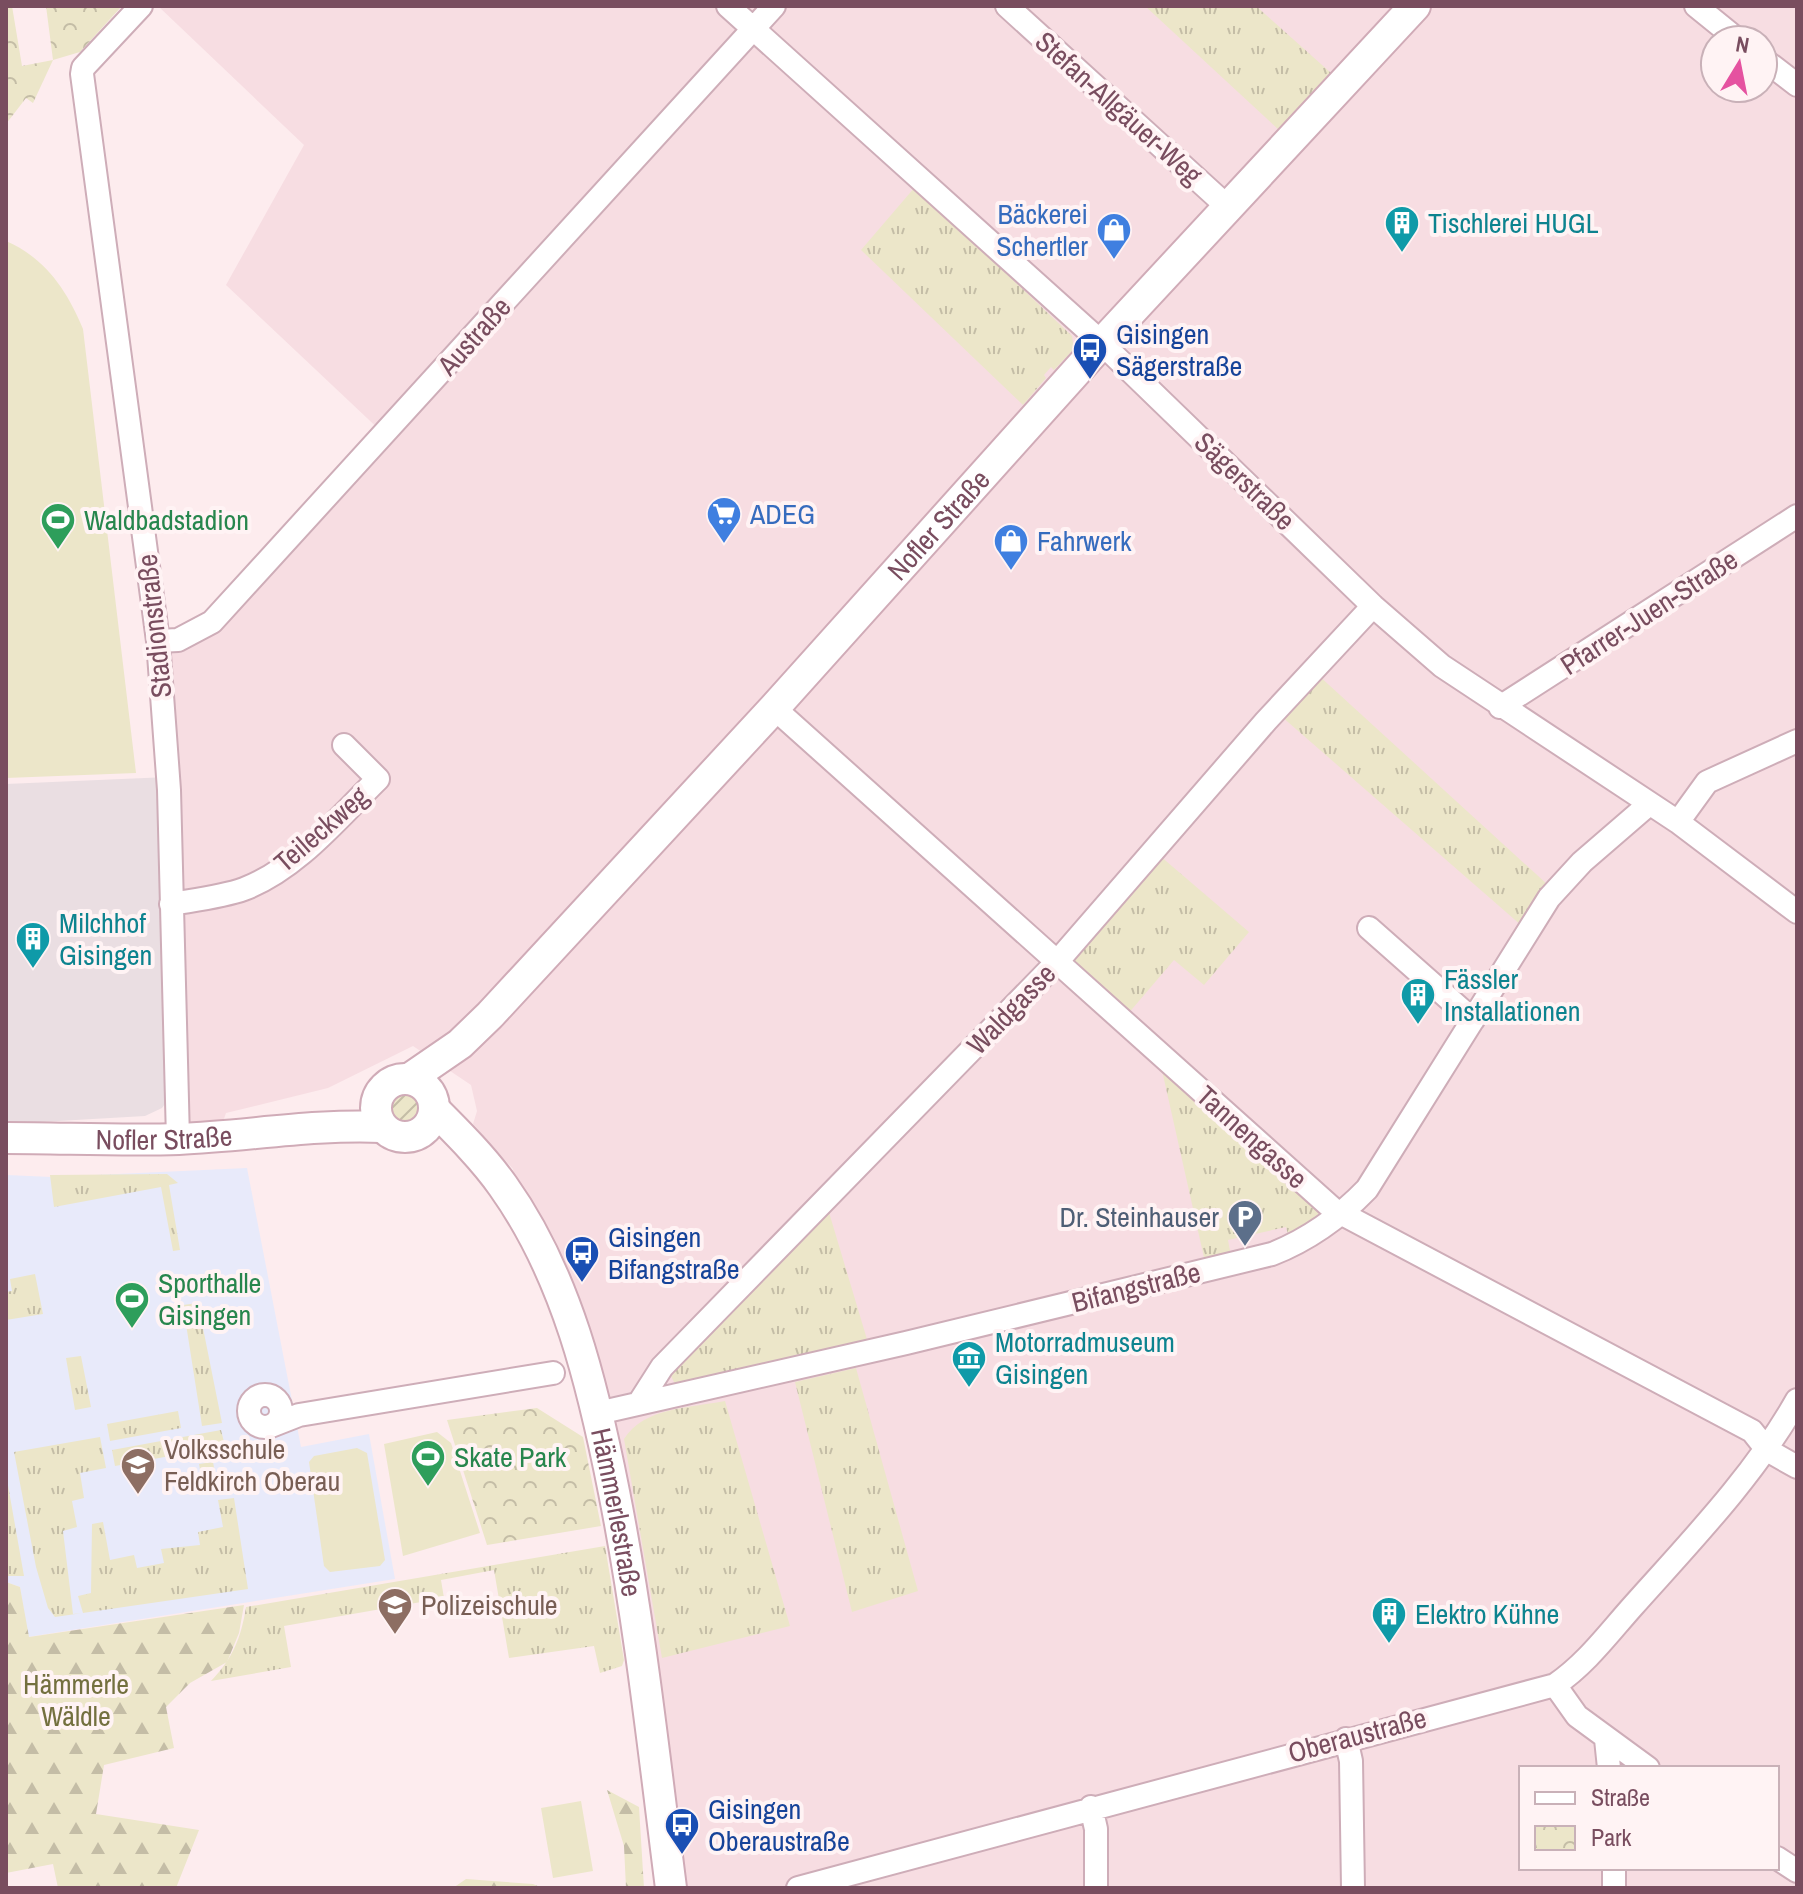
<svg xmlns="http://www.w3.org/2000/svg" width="1803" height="1894" viewBox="0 0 1803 1894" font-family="'Archivo Narrow',sans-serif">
<defs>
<pattern id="grass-tufts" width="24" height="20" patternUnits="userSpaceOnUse" patternTransform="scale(2)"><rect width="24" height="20" fill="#ece6c9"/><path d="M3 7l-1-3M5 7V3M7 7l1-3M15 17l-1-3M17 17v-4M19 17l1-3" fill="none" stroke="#c4bda6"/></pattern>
<pattern id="forest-firs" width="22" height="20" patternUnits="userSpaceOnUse" patternTransform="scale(2)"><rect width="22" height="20" fill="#ece6c9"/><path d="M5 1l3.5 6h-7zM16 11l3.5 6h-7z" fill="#c4bda6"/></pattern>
<pattern id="park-crowns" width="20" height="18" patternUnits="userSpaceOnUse" patternTransform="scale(2)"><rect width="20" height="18" fill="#ece6c9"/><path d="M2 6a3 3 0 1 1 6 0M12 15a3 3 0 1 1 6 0" fill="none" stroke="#c4bda6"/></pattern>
<pattern id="garden-furrows" width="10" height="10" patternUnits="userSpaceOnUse" patternTransform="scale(2)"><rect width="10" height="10" fill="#ece6c9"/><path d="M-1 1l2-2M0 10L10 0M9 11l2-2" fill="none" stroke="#c4bda6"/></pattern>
</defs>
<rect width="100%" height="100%" fill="#fdecee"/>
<path fill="#f7dde2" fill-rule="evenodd" d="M158,6H1797V1888H671L602,1430L519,1211L513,1169L473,1124L477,1111L471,1085L413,1046L328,1088L226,1113L218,1136L178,1139L158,641L208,626L385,435L226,285L304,145ZM1715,40H1763V88H1715ZM1521,1768H1777V1868H1521Z"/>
<path fill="#eadee2" d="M168,777L177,1087L162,1108L145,1116L6,1124V784Z"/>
<path fill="#e8eafa" d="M247,1168L301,1447L369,1434L395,1579L28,1637L20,1587L6,1582V1175L52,1177Z"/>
<path fill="url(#grass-tufts)" d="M1145,6H1256L1331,73L1280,131Z
M915,187L1072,336L1074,349L1054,370L1051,367L1044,375L1046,378L1023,405L861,250Z
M1317,674L1548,885L1522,926L1281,716Z
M1159,855L1249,932L1204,985L1174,960L1127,1015L1073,964L1074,955Z
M1161,1066L1317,1202L1319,1221L1290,1241L1286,1227L1228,1240L1231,1256L1205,1262Z
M167,1174L178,1183L169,1185L180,1250L173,1251L161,1187L54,1207L50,1175Z
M828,1209L869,1346L676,1386L670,1374Z
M35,1274L43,1314L6,1320V1292L12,1291L10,1279Z
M198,1303L222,1423L202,1426L183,1305Z
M81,1356L91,1407L75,1410L66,1358Z
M856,1368L918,1591L852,1612L795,1382Z
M725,1401L790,1626L662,1658L624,1439C644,1407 690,1408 725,1401Z
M178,1411L181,1428L110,1441L107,1424Z
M221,1430L225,1446L115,1466L112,1450Z
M100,1437L106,1468L80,1473L84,1498L72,1501L77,1527L63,1531L73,1614L83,1613L78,1596L91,1593L92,1524L103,1522L110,1560L134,1555L137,1568L164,1563L161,1549L200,1545L198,1532L223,1527L218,1500L234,1498L248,1589L55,1617L48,1608L36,1567L14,1452Z
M213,1462L218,1489L204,1492L199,1464Z
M6,1474L24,1576H6Z
M605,1546L624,1660L622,1666L600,1673L594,1646L509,1658L494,1570L441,1580L444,1598L284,1626L291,1667L211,1681C233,1658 241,1638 246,1607Z"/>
<path fill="url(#forest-firs)" d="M6,1582L20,1587L29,1637L244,1605L239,1633L227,1662L190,1683L166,1707L174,1748L104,1765L96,1814L199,1830L176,1888H58L53,1864L6,1873Z
M607,1790L639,1807L644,1888H626L624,1846Z
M466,1879L533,1884L542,1888H453Z"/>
<path fill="url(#park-crowns)" d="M6,6H12L22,66L53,60L46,6H122L80,52L53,60L33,103L26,98L6,124Z
M537,1408L583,1437L601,1526L487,1545L447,1420Z"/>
<path fill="url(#garden-furrows)" d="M386 1109a19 19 0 1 1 38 0a19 19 0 1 1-38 0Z"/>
<path fill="#ece6c9" d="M6,241C45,258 67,290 83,329L136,773L6,778Z
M437,1432L451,1443L480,1533L403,1556L384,1444Z
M357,1448L367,1453L385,1560L380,1566L330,1572L324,1566L309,1462L314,1456Z
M581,1801L593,1871L553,1878L541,1808Z"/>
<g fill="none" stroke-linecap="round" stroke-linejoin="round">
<defs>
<path id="street" d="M141,6L83,68L82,74L158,641L169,790L178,1139
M728,6L1091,333L1373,606L1442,666L1678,822L1797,912
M1007,6L1230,209
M1696,6L1738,40
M1763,59L1797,85
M158,641L178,640L212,622L774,6
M1500,707L1797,516
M774,708L1333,1209L1752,1431L1767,1450L1797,1467
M1678,822L1707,782L1797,741
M171,904C194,900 222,897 244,889C297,869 339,817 378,779L344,745
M1369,928L1473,1020
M249 1411a16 16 0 1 1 32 0a16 16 0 1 1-32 0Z
M639,1403L662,1367L1056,963L1266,721L1373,606
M598,1413L906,1343L1272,1254C1310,1239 1339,1218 1367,1189L1549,898L1582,862L1648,805
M271,1426L299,1415L553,1373
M1555,1685L1577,1716L1648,1768
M1346,1739L1351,1761L1353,1888
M1606,1739L1609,1768
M1091,1807L1096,1829V1888
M1777,1858L1797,1871
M798,1888L1555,1685C1586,1664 1608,1634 1633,1606C1691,1541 1754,1476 1797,1400
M1614,1888V1868"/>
<g id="secondary">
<circle cx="405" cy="1108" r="29"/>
<path id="s1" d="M409,1079L460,1044L490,1015L774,708L1101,344L1415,6"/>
<path id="s2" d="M434,1109C458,1133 484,1159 503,1186C567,1276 593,1386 614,1492C640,1623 654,1755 671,1888"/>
<path id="s3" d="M6,1138C63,1138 122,1141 179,1139C247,1136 314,1124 382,1127"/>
</g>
</defs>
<use href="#street" stroke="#ceadb8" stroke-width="26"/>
<use href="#secondary" stroke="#d0abb7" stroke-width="34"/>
<use href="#street" stroke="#fff" stroke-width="22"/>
<use href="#secondary" stroke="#fff" stroke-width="30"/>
</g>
<defs>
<symbol id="building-pin" viewBox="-11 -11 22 30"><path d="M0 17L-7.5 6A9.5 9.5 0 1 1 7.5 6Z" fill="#0f9aa8" stroke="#fff3f4"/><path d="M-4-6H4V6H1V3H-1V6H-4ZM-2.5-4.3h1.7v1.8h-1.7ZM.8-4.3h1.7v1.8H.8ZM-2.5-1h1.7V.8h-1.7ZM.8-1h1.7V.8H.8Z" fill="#fff"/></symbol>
<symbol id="shop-pin" viewBox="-11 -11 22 30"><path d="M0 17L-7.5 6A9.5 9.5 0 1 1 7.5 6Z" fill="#3f7fe0" stroke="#fff3f4"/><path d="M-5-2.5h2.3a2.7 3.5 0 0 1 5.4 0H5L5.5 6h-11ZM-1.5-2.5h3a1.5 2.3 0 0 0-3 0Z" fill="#fff"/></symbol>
<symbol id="bus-pin" viewBox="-11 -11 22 30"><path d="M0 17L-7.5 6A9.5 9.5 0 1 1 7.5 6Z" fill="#1a4fb4" stroke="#fff3f4"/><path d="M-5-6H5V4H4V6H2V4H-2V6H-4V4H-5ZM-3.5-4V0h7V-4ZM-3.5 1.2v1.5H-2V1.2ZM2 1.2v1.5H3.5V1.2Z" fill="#fff"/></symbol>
<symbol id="supermarket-pin" viewBox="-11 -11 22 30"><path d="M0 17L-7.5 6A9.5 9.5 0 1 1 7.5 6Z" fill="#3f7fe0" stroke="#fff3f4"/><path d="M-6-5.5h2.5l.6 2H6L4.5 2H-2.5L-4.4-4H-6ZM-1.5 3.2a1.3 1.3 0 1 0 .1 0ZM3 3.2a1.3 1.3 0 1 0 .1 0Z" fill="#fff"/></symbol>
<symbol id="stadium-pin" viewBox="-11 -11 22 30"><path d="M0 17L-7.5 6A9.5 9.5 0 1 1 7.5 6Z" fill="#2e9e5b" stroke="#fff3f4"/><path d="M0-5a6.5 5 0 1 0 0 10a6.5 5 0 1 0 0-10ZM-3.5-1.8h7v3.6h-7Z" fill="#fff"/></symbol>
<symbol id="parking-pin" viewBox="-11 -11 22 30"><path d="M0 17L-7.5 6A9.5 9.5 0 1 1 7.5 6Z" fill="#5c6f8a" stroke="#fff3f4"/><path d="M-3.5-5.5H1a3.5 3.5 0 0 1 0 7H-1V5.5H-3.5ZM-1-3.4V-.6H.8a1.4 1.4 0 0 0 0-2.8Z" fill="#fff"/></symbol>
<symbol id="museum-pin" viewBox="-11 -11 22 30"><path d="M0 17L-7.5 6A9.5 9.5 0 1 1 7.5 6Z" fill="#0f9aa8" stroke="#fff3f4"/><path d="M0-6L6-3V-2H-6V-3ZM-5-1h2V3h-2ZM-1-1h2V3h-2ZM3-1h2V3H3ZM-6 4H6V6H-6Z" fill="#fff"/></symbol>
<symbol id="school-pin" viewBox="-11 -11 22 30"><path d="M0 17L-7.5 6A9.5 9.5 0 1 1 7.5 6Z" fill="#8d6e63" stroke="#fff3f4"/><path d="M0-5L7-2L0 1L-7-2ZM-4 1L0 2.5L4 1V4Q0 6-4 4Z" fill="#fff"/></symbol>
</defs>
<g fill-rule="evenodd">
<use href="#building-pin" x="1382" y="203" width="40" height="54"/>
<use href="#shop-pin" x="1094" y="210" width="40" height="54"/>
<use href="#bus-pin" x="1070" y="330" width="40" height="54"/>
<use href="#supermarket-pin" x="704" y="494" width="40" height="54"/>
<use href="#stadium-pin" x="38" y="500" width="40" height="54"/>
<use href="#shop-pin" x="991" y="521" width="40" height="54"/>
<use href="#building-pin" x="13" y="919" width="40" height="54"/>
<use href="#building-pin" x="1398" y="975" width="40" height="54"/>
<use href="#parking-pin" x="1225" y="1197" width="40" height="54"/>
<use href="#bus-pin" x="562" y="1233" width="40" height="54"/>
<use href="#stadium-pin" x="112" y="1279" width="40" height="54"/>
<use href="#museum-pin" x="949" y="1338" width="40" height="54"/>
<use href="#stadium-pin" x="408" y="1437" width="40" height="54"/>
<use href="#school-pin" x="118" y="1445" width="40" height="54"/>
<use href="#school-pin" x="375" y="1585" width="40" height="54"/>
<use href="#building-pin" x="1369" y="1594" width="40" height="54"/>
<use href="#bus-pin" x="662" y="1805" width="40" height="54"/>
</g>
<g text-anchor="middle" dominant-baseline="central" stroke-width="8" stroke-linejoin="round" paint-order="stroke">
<g font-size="28" fill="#794d5f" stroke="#fff3f4">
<text transform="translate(1119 108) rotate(42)">Stefan-Allgäuer-Weg</text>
<text transform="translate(474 336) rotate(-48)">Austraße</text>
<text transform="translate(1245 481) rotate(44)">Sägerstraße</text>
<text stroke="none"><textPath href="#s1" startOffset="768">Nofler Straße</textPath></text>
<text transform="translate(1649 612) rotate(-33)">Pfarrer-Juen-Straße</text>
<text transform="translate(154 626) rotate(-96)">Stadionstraße</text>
<text transform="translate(321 829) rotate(-41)">Teileckweg</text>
<text transform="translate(1011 1009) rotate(-46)">Waldgasse</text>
<text stroke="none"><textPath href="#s3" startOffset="158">Nofler Straße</textPath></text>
<text transform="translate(1252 1137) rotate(42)">Tannengasse</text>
<text transform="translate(1136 1287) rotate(-14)">Bifangstraße</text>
<text stroke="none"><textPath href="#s2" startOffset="452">Hämmerlestraße</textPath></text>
<text transform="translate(1357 1735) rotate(-15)">Oberaustraße</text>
</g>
<g font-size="28" fill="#366cbe" stroke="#fff3f4" text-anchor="start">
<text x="1088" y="214" text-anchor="end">Bäckerei<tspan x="1088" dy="32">Schertler</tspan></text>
<text x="750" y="514">ADEG</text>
<text x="1037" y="541">Fahrwerk</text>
</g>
<g font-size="28" fill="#0d838f" stroke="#fff3f4" text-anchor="start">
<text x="1428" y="223">Tischlerei HUGL</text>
<text x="59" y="923">Milchhof<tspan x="59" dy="32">Gisingen</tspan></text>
<text x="1444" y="979">Fässler<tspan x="1444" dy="32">Installationen</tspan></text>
<text x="995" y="1342">Motorradmuseum<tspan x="995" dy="32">Gisingen</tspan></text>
<text x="1415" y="1614">Elektro Kühne</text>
</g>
<g font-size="28" fill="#164399" stroke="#fff3f4" text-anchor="start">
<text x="1116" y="334">Gisingen<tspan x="1116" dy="32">Sägerstraße</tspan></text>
<text x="608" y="1237">Gisingen<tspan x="608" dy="32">Bifangstraße</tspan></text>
<text x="708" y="1809">Gisingen<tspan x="708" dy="32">Oberaustraße</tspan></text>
</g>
<g font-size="28" fill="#27864d" stroke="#fff3f4" text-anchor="start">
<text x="84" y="520">Waldbadstadion</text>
<text x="158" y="1283">Sporthalle<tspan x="158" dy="32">Gisingen</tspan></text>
<text x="454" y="1457">Skate Park</text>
</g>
<g font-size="28" fill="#4e5e75" stroke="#fff3f4" text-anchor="end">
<text x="1219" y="1217">Dr. Steinhauser</text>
</g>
<g font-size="28" fill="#785e54" stroke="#fff3f4" text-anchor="start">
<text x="164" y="1449">Volksschule<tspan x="164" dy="32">Feldkirch Oberau</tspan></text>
<text x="421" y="1605">Polizeischule</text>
</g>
<g font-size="28" fill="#73703f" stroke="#fff3f4">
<text x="76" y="1684">Hämmerle<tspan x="76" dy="32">Wäldle</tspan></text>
</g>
</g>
<rect width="1803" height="1894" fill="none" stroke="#794d5f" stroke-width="16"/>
<rect x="1519" y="1766" width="260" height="104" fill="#fff3f4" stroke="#c9b1b8" stroke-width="2"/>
<rect x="1535" y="1792" width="40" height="12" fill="#ffffff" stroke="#c9b1b8" stroke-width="2"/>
<text x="1591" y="1806" font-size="24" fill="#794d5f">Straße</text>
<rect x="1535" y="1826" width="40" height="24" fill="url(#park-crowns)" stroke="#c9b1b8" stroke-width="2"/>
<text x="1591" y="1846" font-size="24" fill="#794d5f">Park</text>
<g transform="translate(1739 64) rotate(10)"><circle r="38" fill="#fff3f4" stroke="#c9b1b8" stroke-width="2"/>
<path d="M0-6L14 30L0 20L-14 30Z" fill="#e552a0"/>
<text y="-12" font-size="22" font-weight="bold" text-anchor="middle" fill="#794d5f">N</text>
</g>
</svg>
